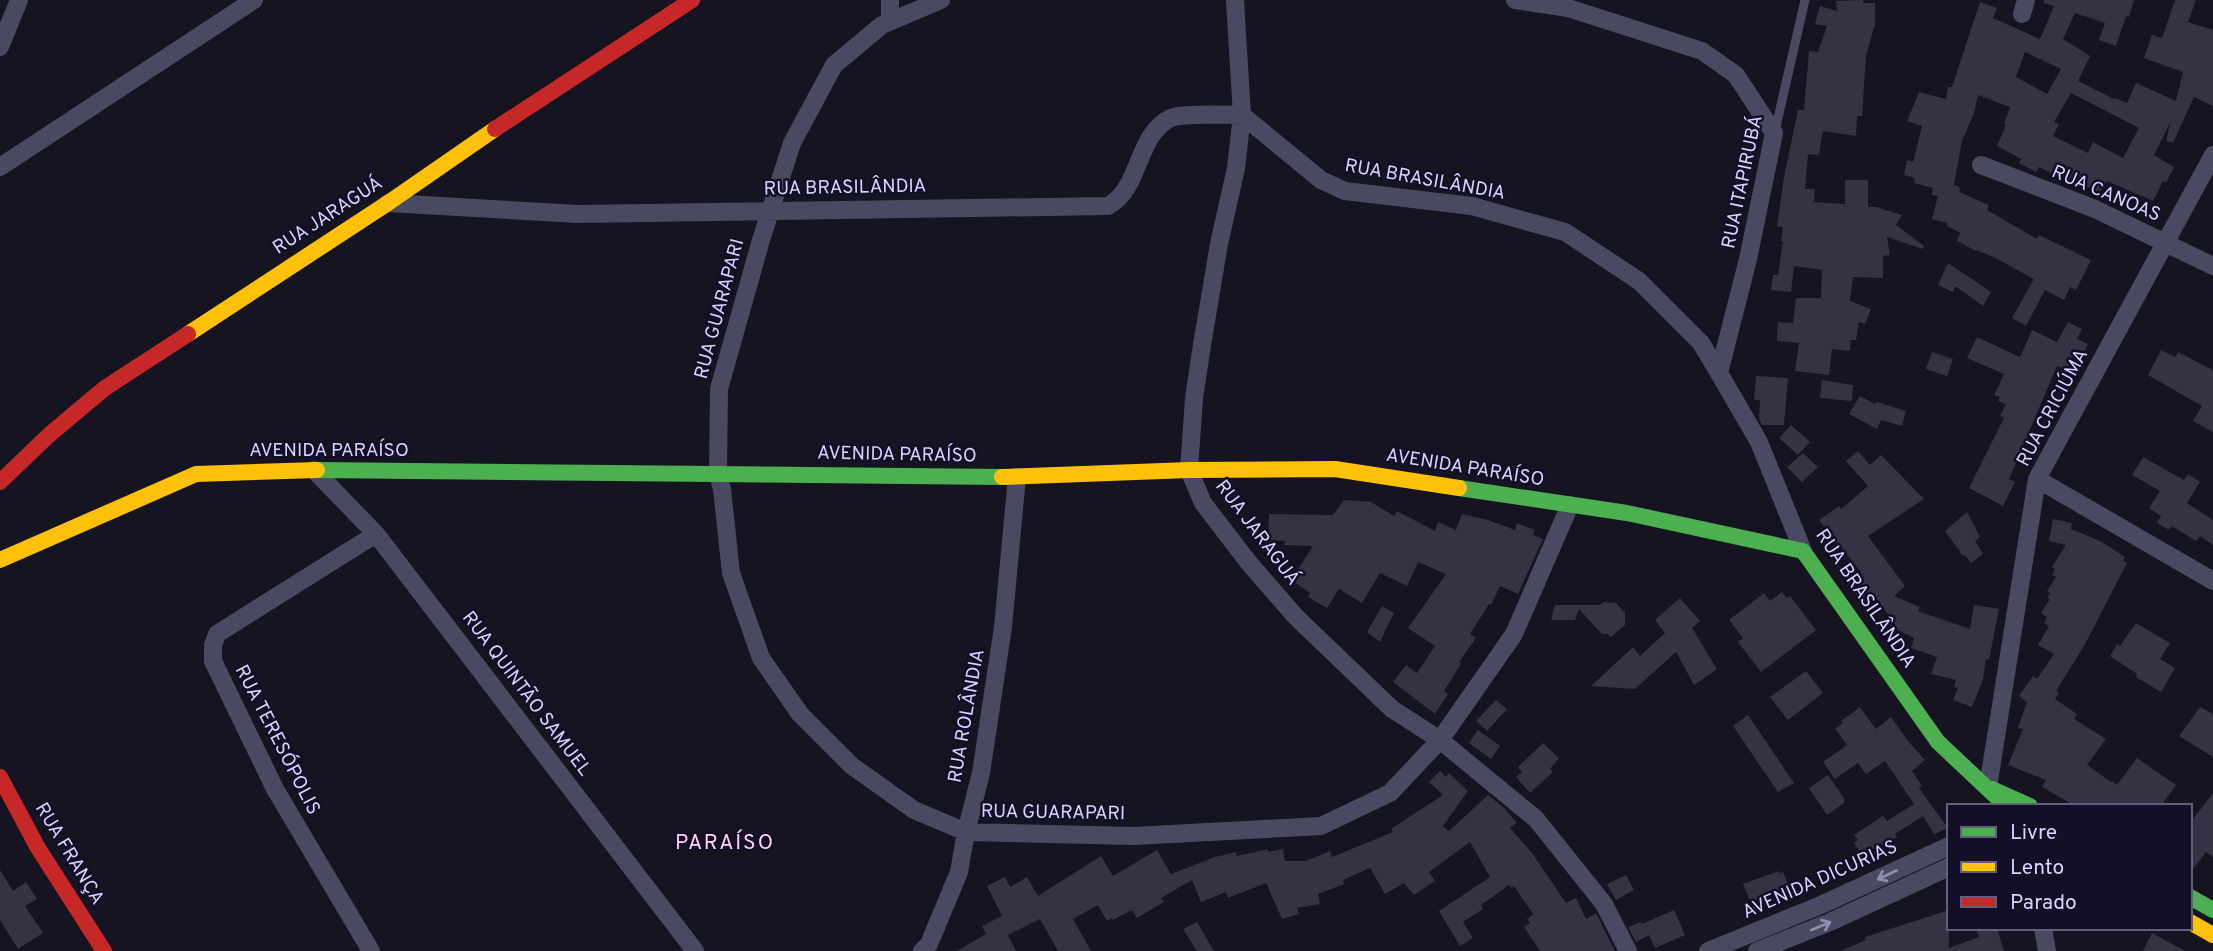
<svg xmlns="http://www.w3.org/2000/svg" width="2213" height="951" viewBox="0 0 2213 951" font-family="Overpass,sans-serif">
<rect width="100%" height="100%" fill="#161421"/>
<path fill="#343243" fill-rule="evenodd" d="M1863,0V3H1875V24L1866,56L1862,116H1857L1856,136L1823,131L1819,155L1808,154L1805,189H1815L1814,202L1845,204V180H1868V207H1876L1902,215L1896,225L1924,246L1923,249L1887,237L1890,255L1883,256V278L1853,277L1850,301L1871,309L1865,324L1859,322L1856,340H1851L1850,351L1832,349L1829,375L1795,371L1799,343L1777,341L1778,322L1793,323L1796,298H1821L1822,270L1794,266L1791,292L1771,290L1773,275H1778L1783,241H1781L1783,227L1777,226L1784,177L1798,110H1804L1809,51L1818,52L1827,26L1815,24L1820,6L1837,11L1836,1Z
M2044,0H2134L2129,17L2126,16L2116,46L2099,40L2105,23L2075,13L2063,39L2090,56L2078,81L2114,99L2115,98L2127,103L2136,83L2176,101L2183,72L2144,58L2152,35L2162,38L2175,0H2196L2188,22L2213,30V106L2194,97L2173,143L2166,141L2171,121L2154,155L2174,167L2166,183L2163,181L2153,201L2107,181L2100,193L2067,176L2066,180L2039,167L2036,172L2019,163L2021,159L1997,146L2006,125L2004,124L2010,107L1978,95L1974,113L1962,141L1954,185L1960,187L1959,192L1989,205L1987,210L2037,239L2039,235L2091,260L2076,290L2070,287L2064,300L2045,290L2026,326L2012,318L2034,279L1995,258L1977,250L1976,251L1957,241L1960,233L1947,226V223L1932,219L1938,196L1932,195L1933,188L1914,183L1915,178L1904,175L1907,160L1913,162L1922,126L1907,121L1919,92L1946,99L1948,87H1952L1980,2L1997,8L1993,18L2040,39L2054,6L2044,3ZM2025,52L2061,69L2047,94L2016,77ZM2071,93L2139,128L2123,158L2093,142L2088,153L2053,136L2059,124L2054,122Z
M1948,263L1991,292L1983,306L1955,286L1953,292L1938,285Z
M2068,322L2082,329L2077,339L2088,344L2080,360L2073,357L2067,370L2057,366L2009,479L2015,482L2003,506L1969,488L2004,418L2000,416L2006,404L1998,401L2000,397L1994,395L2004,374L1967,358L1977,337L2020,357L2032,330L2057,342Z
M2161,350L2175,357L2178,352L2213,370V432L2193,421L2202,406L2148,375Z
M1932,352L1953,359L1947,376L1926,369Z
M1756,376L1788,378L1784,425H1762L1759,419L1760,400H1754Z
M1822,380L1853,385L1852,401L1820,398Z
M1860,396L1875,404L1877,402L1906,411L1902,426L1881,420L1877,429L1849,414Z
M1791,425L1810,442L1798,455L1779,438Z
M1858,451L1870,465L1881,455L1924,499L1868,536L1905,586L1894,596L1920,607L1918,611L1970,629L1974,605L1999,609L1989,660L1986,659L1983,680L1972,707L1953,700L1958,688L1954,687L1956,680L1931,674L1937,657L1911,648L1914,638L1884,623L1888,614L1873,595L1862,603L1852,589L1856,586L1851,579L1861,572L1819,520L1839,506L1841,509L1868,486L1846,461Z
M1803,453L1818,467L1802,482L1787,467Z
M2143,457L2184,480L2188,474L2200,482L2187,503L2213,520V545L2200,536L2196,541L2172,526L2169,530L2157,523L2161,516L2149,508L2160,491L2132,475Z
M1344,500L1371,502L1394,516L1397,511L1435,531L1438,522L1456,530L1462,514L1488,520L1515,530L1517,523L1535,530L1533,535L1543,539L1518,594L1500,586L1491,605L1489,604L1470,634L1476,638L1459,662L1461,664L1444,691L1448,694L1435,714L1393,682L1406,665L1417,673L1435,646L1408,628L1446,574L1418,562L1407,586L1380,573L1362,603L1339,589L1327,608L1308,597L1310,593L1291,580L1313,546L1284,545L1285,541L1268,540L1269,514L1333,515Z
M1967,512L1980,537L1975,541L1983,554L1971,563L1965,555L1963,556L1945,531Z
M2053,519L2072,523L2071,529L2100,541L2125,557L2123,561L2127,563L2084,646L2056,691L2059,693L2055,699L2077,714L2074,719L2106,739L2087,765L2111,782L2112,781L2117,785L2137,758L2176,785L2161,806H2075L2042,787L2046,780L2008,765L2023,729L2018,728L2027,702L2019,696L2033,676L2037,679L2054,654L2038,645L2049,626L2044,623L2047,617L2041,613L2050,599L2047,598L2050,593L2047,591L2056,577L2052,575L2055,569L2052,567L2066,545L2049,541Z
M1782,592L1787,598L1790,596L1816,630L1761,672L1738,642L1743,638L1729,620L1764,593L1770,601Z
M1680,598L1700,621L1692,628L1717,669L1694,685L1676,652L1635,689L1591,686L1633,647L1640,656L1665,633L1655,620Z
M1603,602L1616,603L1625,613V625L1611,637L1607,634H1602L1579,609L1575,620H1551L1555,605H1600Z
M1382,606L1394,613L1380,642L1367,632Z
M2136,623L2170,643L2160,659L2175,668L2161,692L2136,677L2137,674L2110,656L2117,644L2120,646Z
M1806,671L1823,693L1788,720L1770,697Z
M1496,700L1507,709L1487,731L1476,721Z
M1860,707L1876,729L1891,717L1908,741L1925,760L1912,771L1922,786L1919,788L1948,828L1934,834L1923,816L1895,834L1897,837L1883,846L1881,843L1863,856L1854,843L1858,840L1854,835L1883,816L1887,821L1914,804L1885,761L1866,774L1858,763L1835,779L1823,762L1847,745L1835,729L1843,723L1841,721Z
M2200,707L2213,714V757L2179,736Z
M1748,715L1794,783L1778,792L1733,726Z
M1478,730L1500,746L1491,759L1469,743Z
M1543,743L1559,758L1550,769L1553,772L1530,793L1516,777L1522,772L1518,767Z
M1440,771L1446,777L1449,773L1468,791L1443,826L1449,831L1488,795L1503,807L1517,823L1510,828L1532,853L1566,903L1576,898L1586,919L1596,913L1615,951H1540L1524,927L1530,923L1527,919L1533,914L1514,886L1511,888L1509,885L1481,905L1483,909L1463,922L1473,938L1460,946L1439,911L1490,877L1470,842L1429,872L1435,881L1414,895L1404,883L1385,894L1370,868L1343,880L1344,884L1318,894L1320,904L1297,908L1299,914L1282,919L1266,883L1228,898L1226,892L1201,902L1192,880L1161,898L1164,902L1137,918L1132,910L1113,920L1112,918L1107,921L1098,905L1073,919L1091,951H1058L1040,919L1008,935L1016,951H957L986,934L982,926L1002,916L987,886L1005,877L1010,887L1027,877L1038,896L1101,856L1113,876L1157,850L1171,874L1215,857L1236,852L1237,856L1268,849V852L1283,849L1285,861H1306L1330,851L1332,857L1393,832L1391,829L1443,795L1429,782Z
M1828,775L1844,798V803L1827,815L1809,788Z
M2213,793V857L2206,852L2190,873V823Z
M0,870L13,891L26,882L37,899L25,906L43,933L18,949L0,920Z
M1779,871L1780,874L1783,872L1789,887L1751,902L1743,884Z
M1626,875L1634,890L1616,900L1607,884Z
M1674,910L1685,935L1655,948L1649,935L1636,942L1628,927L1641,922L1642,924Z
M1949,910V948L1979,937L1976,928H1997L2004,951H1840L1866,940L1865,937Z
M1197,922L1214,951H1197L1183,929Z
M2152,933L2185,951H2143Z"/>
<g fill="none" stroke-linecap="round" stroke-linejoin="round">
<path stroke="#4a4962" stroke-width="9" d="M1775,131L1805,0"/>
<path stroke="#4a4962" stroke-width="18" d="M941,0L882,25L834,65L792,143L761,240L719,389L718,474L722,489L731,573L761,658L800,714L852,766L914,810L966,832L1134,836L1321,826L1390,793L1440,740L1514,634L1570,505
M1235,0L1242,115L1236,168L1219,244L1202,345L1194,398L1189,470L1203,503L1249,563L1296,617L1392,709L1440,740L1536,819L1604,904L1628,951
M1515,0L1568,8L1702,51L1736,75L1774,133L1748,259L1719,373
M2022,14L2026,0
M890,22V0
M0,47L19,0
M1981,165L2095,209L2213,266
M0,167L254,0
M388,203L578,214L1108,206C1141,189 1136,134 1171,118C1182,113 1227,115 1242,115L1321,180L1345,191L1472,206L1565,232L1639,281L1701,343L1719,373L1759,442L1803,551
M314,470L376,534L695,951
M2037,479L2213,581
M1988,787L2037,479L2213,155
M2043,928L2047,951
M371,951L275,789L213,661V645L217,634L376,534
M922,951L929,944L959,872L966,832L981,773L1003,627L1017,477
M1708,951L1821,905L1949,846
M1757,951L1830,922L1949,867"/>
<path stroke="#4caf50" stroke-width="16" d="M317,470L1002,477
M1459,488L1627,513L1803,551L1938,742L2006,806
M1992,789L2030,806
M2190,897L2213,910"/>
<path stroke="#ffc107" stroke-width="16" d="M188,334L388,203L495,129
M1002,477L1189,470L1335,469L1459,488
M0,560L196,474L317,470
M2190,922L2213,935"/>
<path stroke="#c62828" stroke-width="16" d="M495,129L692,0
M0,482L49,435L105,388L188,334
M0,777L38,848L104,951"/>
</g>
<defs><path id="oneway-shaft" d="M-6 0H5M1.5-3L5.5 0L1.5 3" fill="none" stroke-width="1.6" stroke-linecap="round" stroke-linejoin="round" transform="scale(1.75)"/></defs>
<g stroke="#928eb0">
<use href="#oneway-shaft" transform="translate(1887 875) rotate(155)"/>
<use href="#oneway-shaft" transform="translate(1821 926) rotate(-22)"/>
</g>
<g text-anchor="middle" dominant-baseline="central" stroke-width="5" stroke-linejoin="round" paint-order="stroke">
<g font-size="19" fill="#d9d4ff" stroke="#130f26">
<text transform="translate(1425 180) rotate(10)">RUA BRASILÂNDIA</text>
<text transform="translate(1743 182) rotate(-78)">RUA ITAPIRUBÁ</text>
<text transform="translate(845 188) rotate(-1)">RUA BRASILÂNDIA</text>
<text transform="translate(2106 194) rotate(23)">RUA CANOAS</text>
<text transform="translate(328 216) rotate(-33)">RUA JARAGUÁ</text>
<text transform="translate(720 309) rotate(-75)">RUA GUARAPARI</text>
<text transform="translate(2053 408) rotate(-62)">RUA CRICIÚMA</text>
<text x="329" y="451">AVENIDA PARAÍSO</text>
<text transform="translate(897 455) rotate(1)">AVENIDA PARAÍSO</text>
<text transform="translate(1465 468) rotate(9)">AVENIDA PARAÍSO</text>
<text transform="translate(1257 533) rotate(53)">RUA JARAGUÁ</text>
<text transform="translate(1865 599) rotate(56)">RUA BRASILÂNDIA</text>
<text transform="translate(526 694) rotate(53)">RUA QUINTÃO SAMUEL</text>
<text transform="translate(967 716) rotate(-80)">RUA ROLÂNDIA</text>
<text transform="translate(277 740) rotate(63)">RUA TERESÓPOLIS</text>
<text transform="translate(1053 813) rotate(1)">RUA GUARAPARI</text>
<text transform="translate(69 854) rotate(59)">RUA FRANÇA</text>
<text transform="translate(1820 880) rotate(-24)">AVENIDA DICURIAS</text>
</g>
<g font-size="21" letter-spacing="2" fill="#ffd6f0" stroke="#130f26">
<text x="725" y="843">PARAÍSO</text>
</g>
</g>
<rect x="1947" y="804" width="245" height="126" fill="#130f26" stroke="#625e7d" stroke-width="2"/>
<rect x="1961" y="827" width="35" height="10" fill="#4caf50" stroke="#625e7d" stroke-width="2"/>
<text x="2010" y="839" font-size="21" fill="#d9d4ff">Livre</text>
<rect x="1961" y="862" width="35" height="10" fill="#ffc107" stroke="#625e7d" stroke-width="2"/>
<text x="2010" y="874" font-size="21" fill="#d9d4ff">Lento</text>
<rect x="1961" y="897" width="35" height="10" fill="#c62828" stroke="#625e7d" stroke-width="2"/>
<text x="2010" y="909" font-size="21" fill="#d9d4ff">Parado</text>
</svg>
